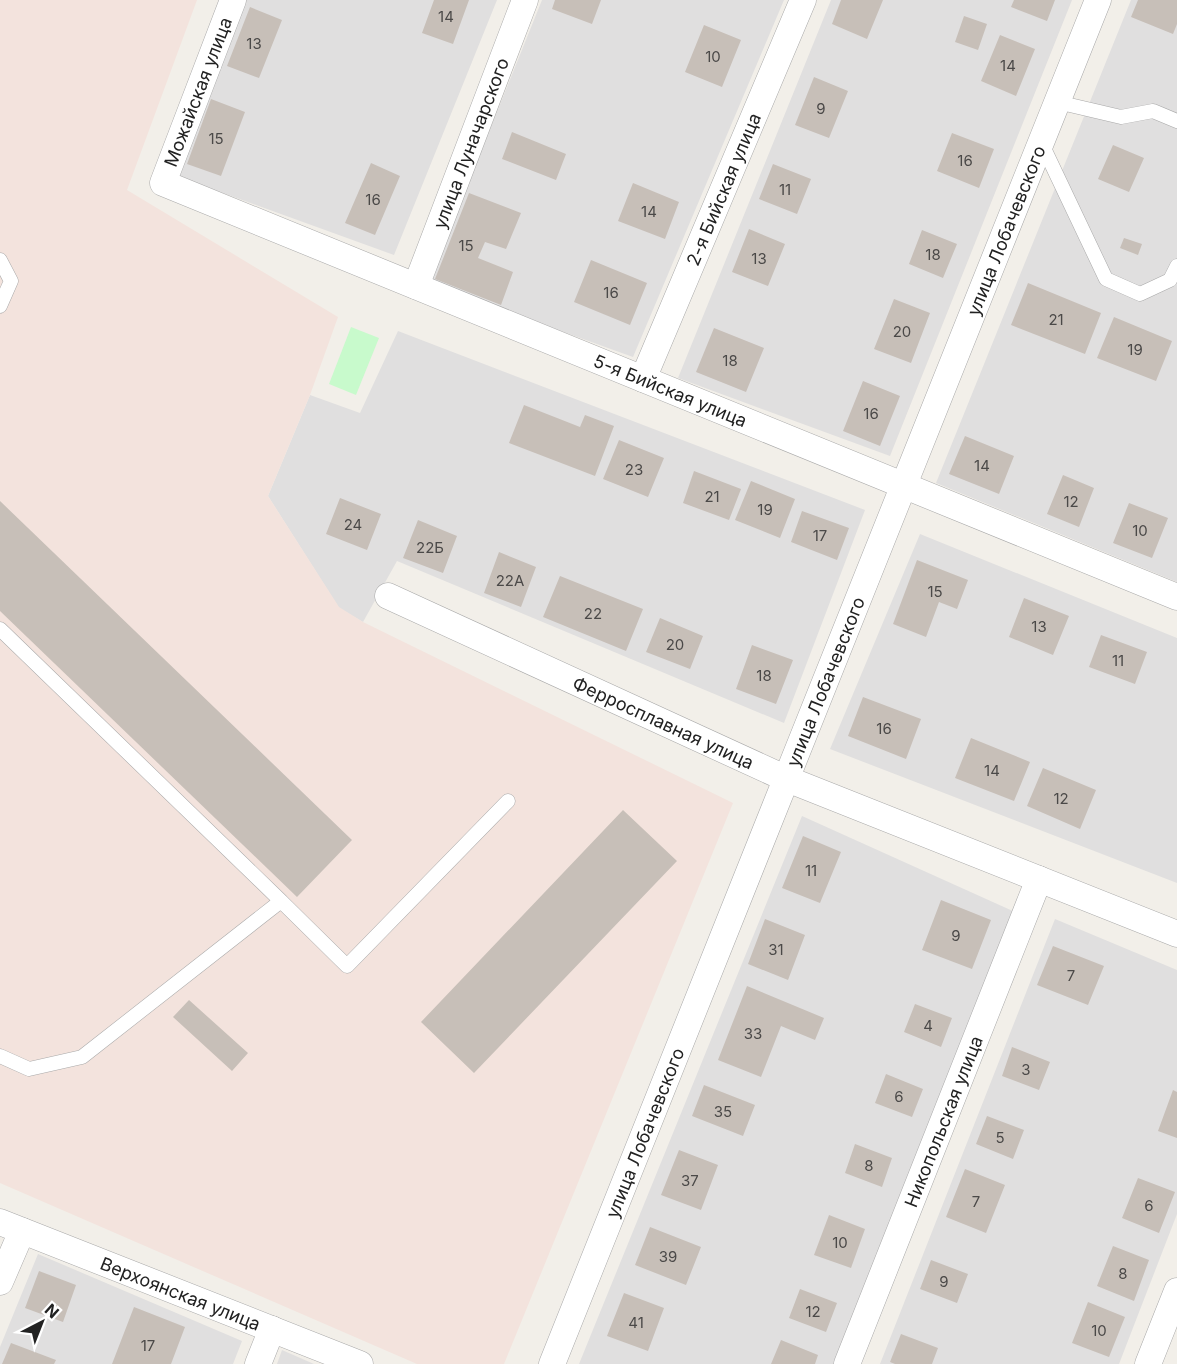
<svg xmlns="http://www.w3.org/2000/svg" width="1177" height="1364" viewBox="0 0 1177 1364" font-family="Inter,sans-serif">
<rect width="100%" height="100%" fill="#f2efe9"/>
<path fill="#e0dfdf" d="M245,0H497L394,255L176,176Z
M542,0H784L633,357L428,283Z
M831,0H1072L890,456L678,378Z
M1131,0H1177V582L936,483Z
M398,331L865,510L784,723L397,561L363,622L339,608L268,496L310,395L360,413Z
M920,534L1177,638V883L830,749Z
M802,816L1015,912L835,1364H579Z
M1055,919L1177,970V1214L1119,1364H880Z
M38,1254L242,1341L233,1364H0V1347Z
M282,1350L314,1364H277Z"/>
<path fill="#f3e3dd" d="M0,0H197L127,190L338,317L310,395L268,496L339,607L363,622L733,803L504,1364H417L0,1183Z"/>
<path fill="#c8facc" d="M351,327L379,338L356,395L329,384Z"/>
<path fill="#c7bfb8" d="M434,0H469L453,44L422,33Z
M555,0H601L592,24L552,9Z
M841,0H883L867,39L832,24Z
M1014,0H1055L1047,21L1011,7Z
M1138,0H1177V24L1173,34L1131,17Z
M250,7L282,20L259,78L227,66Z
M964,16L987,24L978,50L955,42Z
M704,25L741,40L722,87L685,72Z
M1000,35L1035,49L1016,96L981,81Z
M814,77L848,91L829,138L795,125Z
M211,99L245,112L221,176L187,164Z
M512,132L566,154L556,180L502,159Z
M952,133L994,149L979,188L937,171Z
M1113,145L1144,158L1129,192L1098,179Z
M371,163L400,176L375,235L345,223Z
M773,164L811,179L797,214L759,199Z
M633,183L679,202L665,239L618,221Z
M469,193L521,213L506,249L485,242L478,258L513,272L501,305L435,279Z
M749,229L785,244L768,286L732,272Z
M922,230L957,244L943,278L909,264Z
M1124,238L1142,244L1138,255L1120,248Z
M591,260L647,283L630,325L574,302Z
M1028,283L1101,313L1085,354L1011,325Z
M894,299L930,313L911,363L874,349Z
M1114,317L1172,341L1156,381L1097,358Z
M714,328L764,348L746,392L696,372Z
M863,381L900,396L880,446L843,431Z
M524,405L580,427L585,415L614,426L595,476L509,443Z
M965,436L1014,456L999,494L949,474Z
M619,440L664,458L648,497L603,479Z
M694,471L741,489L729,520L683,503Z
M1063,475L1094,488L1079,527L1047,514Z
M751,481L795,499L780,538L735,520Z
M340,498L381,514L367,550L326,534Z
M0,501L352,840L297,897L0,611Z
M1129,503L1168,518L1152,558L1113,543Z
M802,511L849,528L837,560L791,542Z
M418,520L457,536L443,573L403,558Z
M499,552L536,567L521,607L484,593Z
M917,560L968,580L957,609L939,602L926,637L893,624Z
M560,576L643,609L626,651L543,617Z
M1024,598L1069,616L1053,655L1009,637Z
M660,618L703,636L690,669L646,652Z
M1101,635L1147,652L1135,684L1089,667Z
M752,645L793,660L776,704L736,689Z
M863,697L921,719L906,759L848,736Z
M971,738L1030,762L1014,801L955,778Z
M1043,768L1096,790L1080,829L1027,806Z
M623,810L677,861L474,1073L421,1022Z
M803,836L841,852L820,903L782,888Z
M941,900L991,920L972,969L922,950Z
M765,919L805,935L788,980L748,964Z
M1053,946L1104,966L1088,1005L1037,985Z
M747,986L824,1018L815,1040L781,1026L761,1077L718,1060Z
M189,1000L248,1053L232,1071L173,1017Z
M915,1004L952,1018L941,1047L904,1032Z
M1012,1047L1050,1062L1039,1090L1002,1076Z
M886,1074L923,1089L912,1117L875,1103Z
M704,1085L755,1105L743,1136L692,1116Z
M1173,1090L1177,1092V1138L1158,1131Z
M987,1116L1024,1130L1013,1159L976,1144Z
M855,1144L892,1158L882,1187L845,1173Z
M679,1150L718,1165L701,1210L661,1195Z
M965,1169L1005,1185L986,1233L946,1217Z
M1138,1178L1175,1192L1159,1233L1122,1218Z
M829,1215L865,1229L851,1268L814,1255Z
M650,1227L701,1247L686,1285L635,1265Z
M1113,1246L1149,1260L1134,1301L1097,1286Z
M931,1260L968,1274L957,1303L920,1289Z
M39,1271L76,1285L63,1322L25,1308Z
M800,1289L837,1303L826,1332L789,1318Z
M624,1293L664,1308L648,1351L607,1336Z
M1088,1302L1125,1317L1109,1357L1072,1343Z
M134,1307L185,1327L171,1364H112Z
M901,1334L938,1348L932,1364H895L890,1362Z
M781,1340L818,1355L815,1364H771Z
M11,1343L56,1360L54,1364H2Z"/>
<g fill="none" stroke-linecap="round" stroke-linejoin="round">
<defs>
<path id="service" d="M1057,102L1121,117L1153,111L1177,121
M1041,142L1106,279L1140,294L1170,280L1177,266
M0,260L11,281L0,306
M0,629L281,901
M0,1056L29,1069L82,1057L281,901L347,966L508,801"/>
<g id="minor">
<path id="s1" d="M233,0L163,183L1177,597"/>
<path id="s2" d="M416,286L525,0"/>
<path id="s3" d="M643,379L803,0"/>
<path id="s4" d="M388,596L787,779L1177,934"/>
<path id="s5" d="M0,1222L360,1364"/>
<path d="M0,1282L22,1231"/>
<path d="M258,1364L272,1329"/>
<path id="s6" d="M552,1364L1098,0"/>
<path id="s7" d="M847,1364L1039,879"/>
<path d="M1148,1364L1177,1291"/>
</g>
</defs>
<use href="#service" stroke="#a9a9a9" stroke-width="15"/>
<use href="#minor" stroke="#a9a9a9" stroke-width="27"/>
<use href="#service" stroke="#fff" stroke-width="14"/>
<use href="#minor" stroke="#fff" stroke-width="26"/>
</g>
<g text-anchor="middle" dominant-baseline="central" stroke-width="5" stroke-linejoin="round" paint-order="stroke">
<g font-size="15" fill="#4b4948">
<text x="446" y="16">14</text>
<text x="254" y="43">13</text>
<text x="713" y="56">10</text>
<text x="1008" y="65">14</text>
<text x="821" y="108">9</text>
<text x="216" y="138">15</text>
<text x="965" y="160">16</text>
<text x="785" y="189">11</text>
<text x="373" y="199">16</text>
<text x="649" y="211">14</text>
<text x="466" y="245">15</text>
<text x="933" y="254">18</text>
<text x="759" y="258">13</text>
<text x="611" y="292">16</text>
<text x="1056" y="319">21</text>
<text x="902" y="331">20</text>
<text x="1135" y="349">19</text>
<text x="730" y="360">18</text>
<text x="871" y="413">16</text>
<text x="982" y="465">14</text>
<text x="634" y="469">23</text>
<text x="712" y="496">21</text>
<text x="1071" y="501">12</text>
<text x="765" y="509">19</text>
<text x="353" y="524">24</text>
<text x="1140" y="530">10</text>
<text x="820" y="535">17</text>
<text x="430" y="547">22Б</text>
<text x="510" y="580">22А</text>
<text x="935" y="591">15</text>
<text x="593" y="613">22</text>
<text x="1039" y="626">13</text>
<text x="675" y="644">20</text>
<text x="1118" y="660">11</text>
<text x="764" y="675">18</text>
<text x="884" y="728">16</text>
<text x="992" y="770">14</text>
<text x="1061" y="798">12</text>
<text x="811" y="870">11</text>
<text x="956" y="935">9</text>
<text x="776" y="949">31</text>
<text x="1071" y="975">7</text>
<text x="928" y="1025">4</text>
<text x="753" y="1033">33</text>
<text x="1026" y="1069">3</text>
<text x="899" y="1096">6</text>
<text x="723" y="1111">35</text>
<text x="1000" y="1137">5</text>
<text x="869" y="1165">8</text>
<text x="690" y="1180">37</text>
<text x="976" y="1201">7</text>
<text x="1149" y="1205">6</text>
<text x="840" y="1242">10</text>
<text x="668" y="1256">39</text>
<text x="1123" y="1273">8</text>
<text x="944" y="1281">9</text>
<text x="813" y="1311">12</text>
<text x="636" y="1322">41</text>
<text x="1099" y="1330">10</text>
<text x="148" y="1345">17</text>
</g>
<g font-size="18" fill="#222" stroke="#fff">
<text transform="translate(198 92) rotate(-69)">Можайская улица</text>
<text stroke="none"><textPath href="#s2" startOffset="153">улица Луначарского</textPath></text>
<text stroke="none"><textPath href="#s3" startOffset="206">2-я Бийская улица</textPath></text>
<text stroke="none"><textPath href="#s6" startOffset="1221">улица Лобачевского</textPath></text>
<text stroke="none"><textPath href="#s1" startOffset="744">5-я Бийская улица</textPath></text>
<text stroke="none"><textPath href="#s6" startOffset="735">улица Лобачевского</textPath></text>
<text stroke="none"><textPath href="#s4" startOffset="303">Ферросплавная улица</textPath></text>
<text stroke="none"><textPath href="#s7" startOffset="261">Никопольская улица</textPath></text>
<text stroke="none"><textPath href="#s6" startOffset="249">улица Лобачевского</textPath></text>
<text stroke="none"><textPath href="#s5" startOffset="194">Верхоянская улица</textPath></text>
</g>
</g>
<g transform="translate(42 1322) rotate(42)" stroke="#ffffff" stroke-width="4.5" paint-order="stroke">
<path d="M0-4.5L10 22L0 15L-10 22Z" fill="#222222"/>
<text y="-9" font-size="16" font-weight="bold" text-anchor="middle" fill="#222222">N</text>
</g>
</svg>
